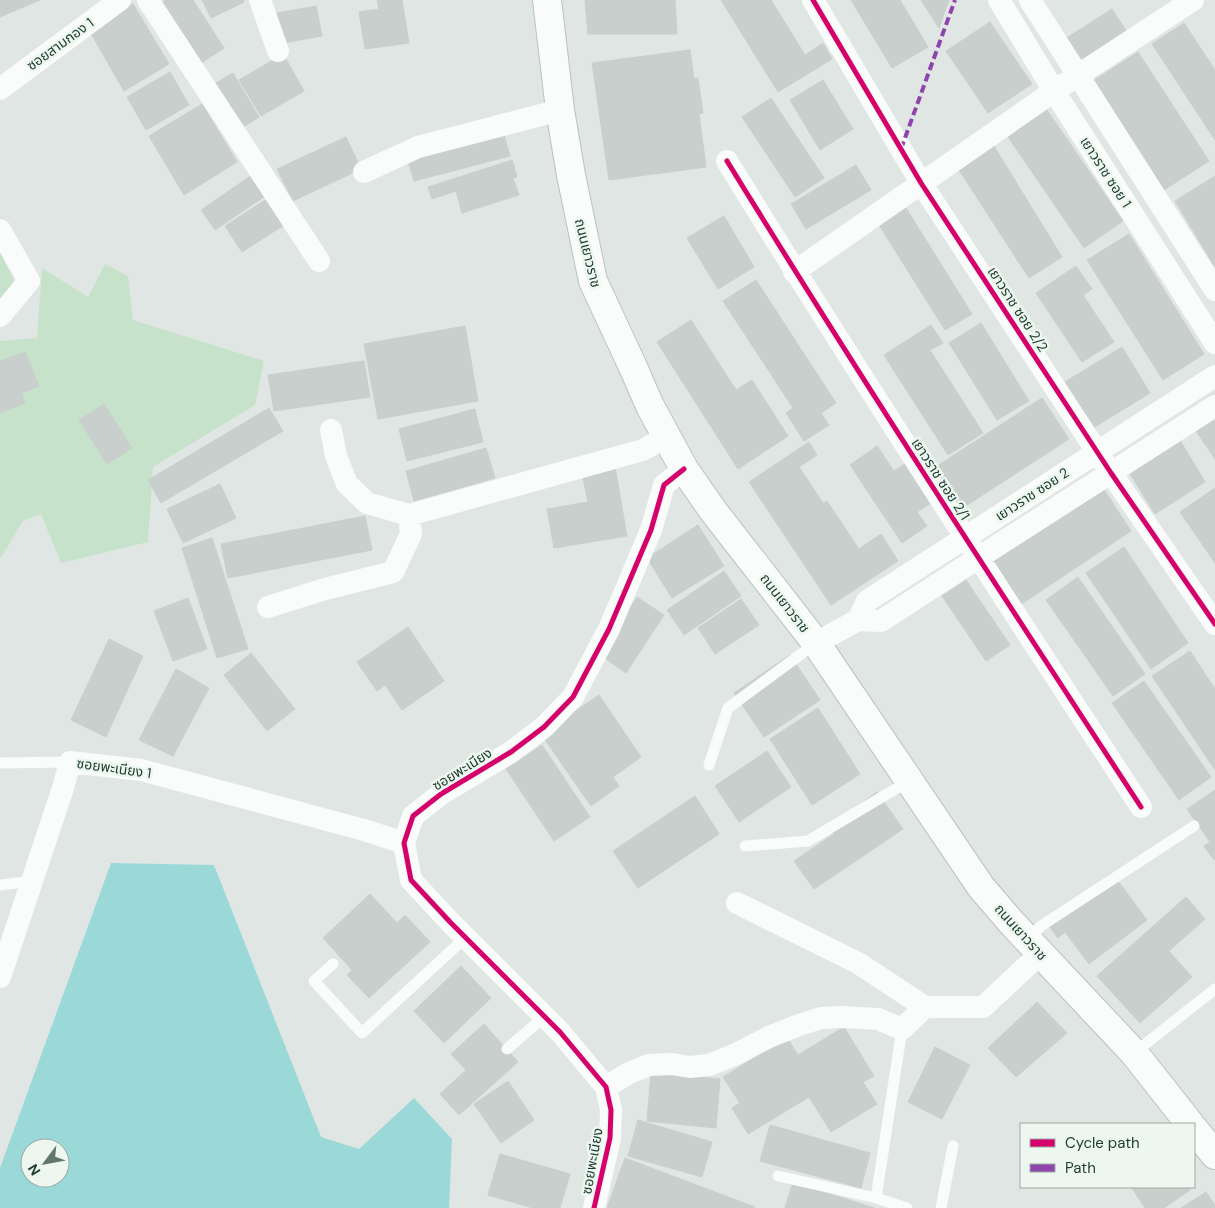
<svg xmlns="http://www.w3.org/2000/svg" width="1215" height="1208" viewBox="0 0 1215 1208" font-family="'DM Sans','Noto Sans Thai',sans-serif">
<rect width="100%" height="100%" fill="#e0e6e3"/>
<path fill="#c7e2cb" d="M0,252L14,280L8,291L0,300Z
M105,264L128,276L133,320L264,361L255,405L153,467L148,542L61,563L41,514L23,521L0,559V341L37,338L42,268L88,297Z"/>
<path fill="#9bd9d9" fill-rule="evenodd" d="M111,863L214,865L321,1137L359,1149L414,1098L452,1139L449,1208H0V1168ZM30,1148H60V1178H30Z"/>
<path fill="#c8cfcc" stroke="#c9cfcc" d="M0,0H40L0,17Z
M166,0H193L224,48L195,67L156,6Z
M202,0H243L244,2L211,18Z
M377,0H402L409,43L365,49L359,12L379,9Z
M585,0H675L677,34H588Z
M721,0H771L805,55L823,43L832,59L778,92Z
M851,0H900L928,47L892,68Z
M921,0H949L939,28Z
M133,4L169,64L124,91L89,30Z
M316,6L322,36L278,44L272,14Z
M1112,9L1127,32L1079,62L1065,39Z
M990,22L1032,84L988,113L946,51Z
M1184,23L1215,70V140L1152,44Z
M690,50L694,79L698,78L703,113L699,114L706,167L609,180L592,63Z
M1138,52L1209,161L1164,190L1093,81Z
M283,54L304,91L261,116L239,80Z
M170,72L189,105L146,130L127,97Z
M233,73L259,117L237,131L211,86Z
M823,80L853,129L820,150L790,100Z
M771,98L824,178L795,197L742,117Z
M202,104L237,162L184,195L149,136Z
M1047,110L1123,221L1084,248L1008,137Z
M503,131L510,156L414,181L407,157Z
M346,137L361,169L293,201L277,169Z
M994,146L1062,257L1029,278L959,170Z
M512,160L517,177L513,178L519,195L462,213L456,191L432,199L428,187Z
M856,165L871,190L806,229L791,204Z
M255,173L268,194L215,230L201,210Z
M1215,176V267L1175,201Z
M267,199L284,225L242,252L225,226Z
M906,208L972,314L945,330L879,225Z
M724,216L754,267L718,289L687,238Z
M1129,234L1204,354L1163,380L1087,260Z
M1076,266L1092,289L1083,295L1114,342L1082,362L1036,293Z
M756,280L836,403L821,413L829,425L804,441L786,413L793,408L723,301Z
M691,320L736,390L752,380L788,436L738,469L657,342Z
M981,323L1029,401L997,420L949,343Z
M931,325L943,343L930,350L983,433L948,455L884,355Z
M465,326L478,401L378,419L364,344Z
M1122,347L1150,393L1093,428L1065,382Z
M25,352L39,386L21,393L25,403L0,413V361Z
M364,361L370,397L274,411L268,375Z
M1042,398L1069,439L961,509L934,468Z
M104,404L132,448L107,464L79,420Z
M269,408L283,431L161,503L148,480Z
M475,409L483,442L407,461L399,429Z
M1215,418V459L1196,431Z
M1178,437L1205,482L1155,514L1127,469Z
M809,442L817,455L799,467L823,503L827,501L859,549L881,534L898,561L831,605L749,482Z
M877,446L894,471L905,464L931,503L917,512L927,526L902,543L850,465Z
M486,448L495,478L414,501L406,471Z
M615,467L627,536L554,548L547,509L588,502L582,473Z
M220,484L236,518L183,543L167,509Z
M1103,488L1131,531L1020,605L991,562Z
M1215,488V563L1180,512Z
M365,516L372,550L228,578L221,544Z
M698,525L724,566L672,598L647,558Z
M212,538L248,649L217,658L182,548Z
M1124,547L1188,643L1151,669L1086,573Z
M724,571L741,596L684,635L667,610Z
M1078,577L1145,674L1113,696L1046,600Z
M966,580L1010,645L986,661L942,596Z
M637,597L664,615L626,673L599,654Z
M188,598L207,649L173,661L154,611Z
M741,599L759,625L715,654L698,628Z
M408,627L444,681L402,710L385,685L377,691L357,662Z
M109,639L143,656L106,737L71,720Z
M1190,651L1215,689V770L1152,676Z
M251,653L295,709L267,731L224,675Z
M790,655L820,700L764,737L734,693Z
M176,669L209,688L173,756L139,740Z
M1144,681L1211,777L1179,800L1112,703Z
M599,695L641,757L613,777L619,786L591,806L541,734Z
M818,708L860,774L812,805L770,739Z
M542,745L590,817L554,841L506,769Z
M767,751L791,787L739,822L715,786Z
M1215,790V859L1214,860L1204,846L1210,842L1187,809Z
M877,792L903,829L814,889L794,861L834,834L829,826Z
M695,796L719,834L638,888L613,851Z
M1112,873L1147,920L1089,964L1065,932L1058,938L1047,923Z
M370,894L397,923L405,915L430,942L369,998L347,975L352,970L323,938Z
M1186,897L1205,919L1169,951L1192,977L1140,1023L1097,976Z
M461,966L491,998L444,1043L414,1011Z
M1037,1002L1067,1033L1016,1077L988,1048Z
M484,1024L518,1062L459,1115L440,1094L466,1070L451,1054Z
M844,1027L874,1076L863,1082L877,1104L831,1132L809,1097L748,1134L732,1108L740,1103L723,1077L787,1038L798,1055Z
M935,1047L970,1065L942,1119L908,1102Z
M651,1073L720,1079L716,1128L647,1121Z
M508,1081L534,1120L501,1143L474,1104Z
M638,1120L712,1142L702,1177L628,1156Z
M770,1125L870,1153L861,1188L760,1161Z
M500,1154L570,1174L560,1208H533L488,1195Z
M625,1158L755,1207L754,1208H607Z
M793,1182L874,1208H785Z
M1134,1187H1188L1190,1190L1164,1208H1145L1132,1188Z
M1206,1192L1215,1206V1208H1181Z"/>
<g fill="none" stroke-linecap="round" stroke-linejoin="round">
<defs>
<path id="secondary" d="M547,0L560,110L571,175L593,281L633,367L650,406L684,469L714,512L816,643L981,887L1011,922L1134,1053L1190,1124
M1194,1129L1215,1155"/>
</defs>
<use href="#secondary" stroke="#b9c3be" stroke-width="30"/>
<path stroke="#fafbfb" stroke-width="11" d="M0,763L70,762
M709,765L728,708L816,643
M745,846L808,841L909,781
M0,885L32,881
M1027,940L1041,926L1194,826
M333,964L314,981L362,1033L466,937
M507,1049L545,1016
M1134,1053L1215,989
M778,1176L876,1198L907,1208
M876,1198L902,1029
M941,1208L953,1146"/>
<path stroke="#fafbfb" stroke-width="22" d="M148,0L319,261
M260,0L278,51
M813,0L921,183L1111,473L1215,624
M999,0L1054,91L1215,343
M1030,0L1215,290
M0,89L120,0
M727,161C861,379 1001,593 1141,807
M364,172L418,147L560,110
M0,230L29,281L0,316
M794,272L1054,91L1193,0
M331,430L336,456L347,484L367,503L409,515L643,450L666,437
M268,607L325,589L393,572L411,534L409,515
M858,620L867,601L1215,376
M816,643L858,620L881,621L978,558L1215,406
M737,903L858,963L925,1007
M0,977L63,788L70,762L141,770L364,830L404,843
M606,1087L629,1073L649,1065L672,1064L690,1067L709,1065L734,1055L769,1037L799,1025L821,1018L842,1017L878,1019L902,1029L925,1007H983L1027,966L1041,954
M594,1208L610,1138L611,1110L606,1087L560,1032L451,923L411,880L404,843L413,816L441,794L511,752L544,727L573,697L609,629L651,530L664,485L684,469"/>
<use href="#secondary" stroke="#fafbfb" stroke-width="28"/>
<path stroke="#8e44ad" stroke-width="4" stroke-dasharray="8 4" stroke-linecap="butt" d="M901,149L955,0"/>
<defs>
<path id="cycleway" d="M813,0L921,183L1111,473L1215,624
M727,161C861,379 1001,593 1141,807
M594,1208L610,1138L611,1110L606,1087L560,1032L451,923L411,880L404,843L413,816L441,794L511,752L544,727L573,697L609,629L651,530L664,485L684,469"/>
</defs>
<use href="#cycleway" stroke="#edf7f0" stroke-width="8"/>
<use href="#cycleway" stroke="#d6006c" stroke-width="5"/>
</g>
<g text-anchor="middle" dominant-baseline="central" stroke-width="5" stroke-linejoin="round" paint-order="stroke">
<g font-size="14" fill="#1d3a2e" stroke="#edf7f0">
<text transform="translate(60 44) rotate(-36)">ซอยสามกอง 1</text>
<text transform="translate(1106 172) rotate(57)">เยาวราช ซอย 1</text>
<text transform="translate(588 253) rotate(76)">ถนนเยาวราช</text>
<text transform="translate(1018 309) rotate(57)">เยาวราช ซอย 2/2</text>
<text transform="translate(941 479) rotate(57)">เยาวราช ซอย 2/1</text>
<text transform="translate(1032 494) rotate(-33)">เยาวราช ซอย 2</text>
<text transform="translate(785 603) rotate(52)">ถนนเยาวราช</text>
<text transform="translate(114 768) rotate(8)">ซอยพะเนียง 1</text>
<text transform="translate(462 769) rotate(-32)">ซอยพะเนียง</text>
<text transform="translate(1021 932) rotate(48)">ถนนเยาวราช</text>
<text transform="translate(592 1161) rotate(-80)">ซอยพะเนียง</text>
</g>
</g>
<rect x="1020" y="1123" width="175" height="65" fill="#edf7f0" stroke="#9aaba2"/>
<rect x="1030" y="1139" width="25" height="8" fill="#d6006c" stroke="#9aaba2"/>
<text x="1065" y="1148" font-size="15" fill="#1d3a2e">Cycle path</text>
<rect x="1030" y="1164" width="25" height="8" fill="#8e44ad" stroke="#9aaba2"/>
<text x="1065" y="1173" font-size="15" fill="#1d3a2e">Path</text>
<g transform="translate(45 1163) rotate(238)"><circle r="24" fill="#edf7f0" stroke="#9aaba2"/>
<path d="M0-4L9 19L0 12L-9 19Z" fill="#61766d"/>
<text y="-8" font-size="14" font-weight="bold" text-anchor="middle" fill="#1d3a2e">N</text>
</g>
</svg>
